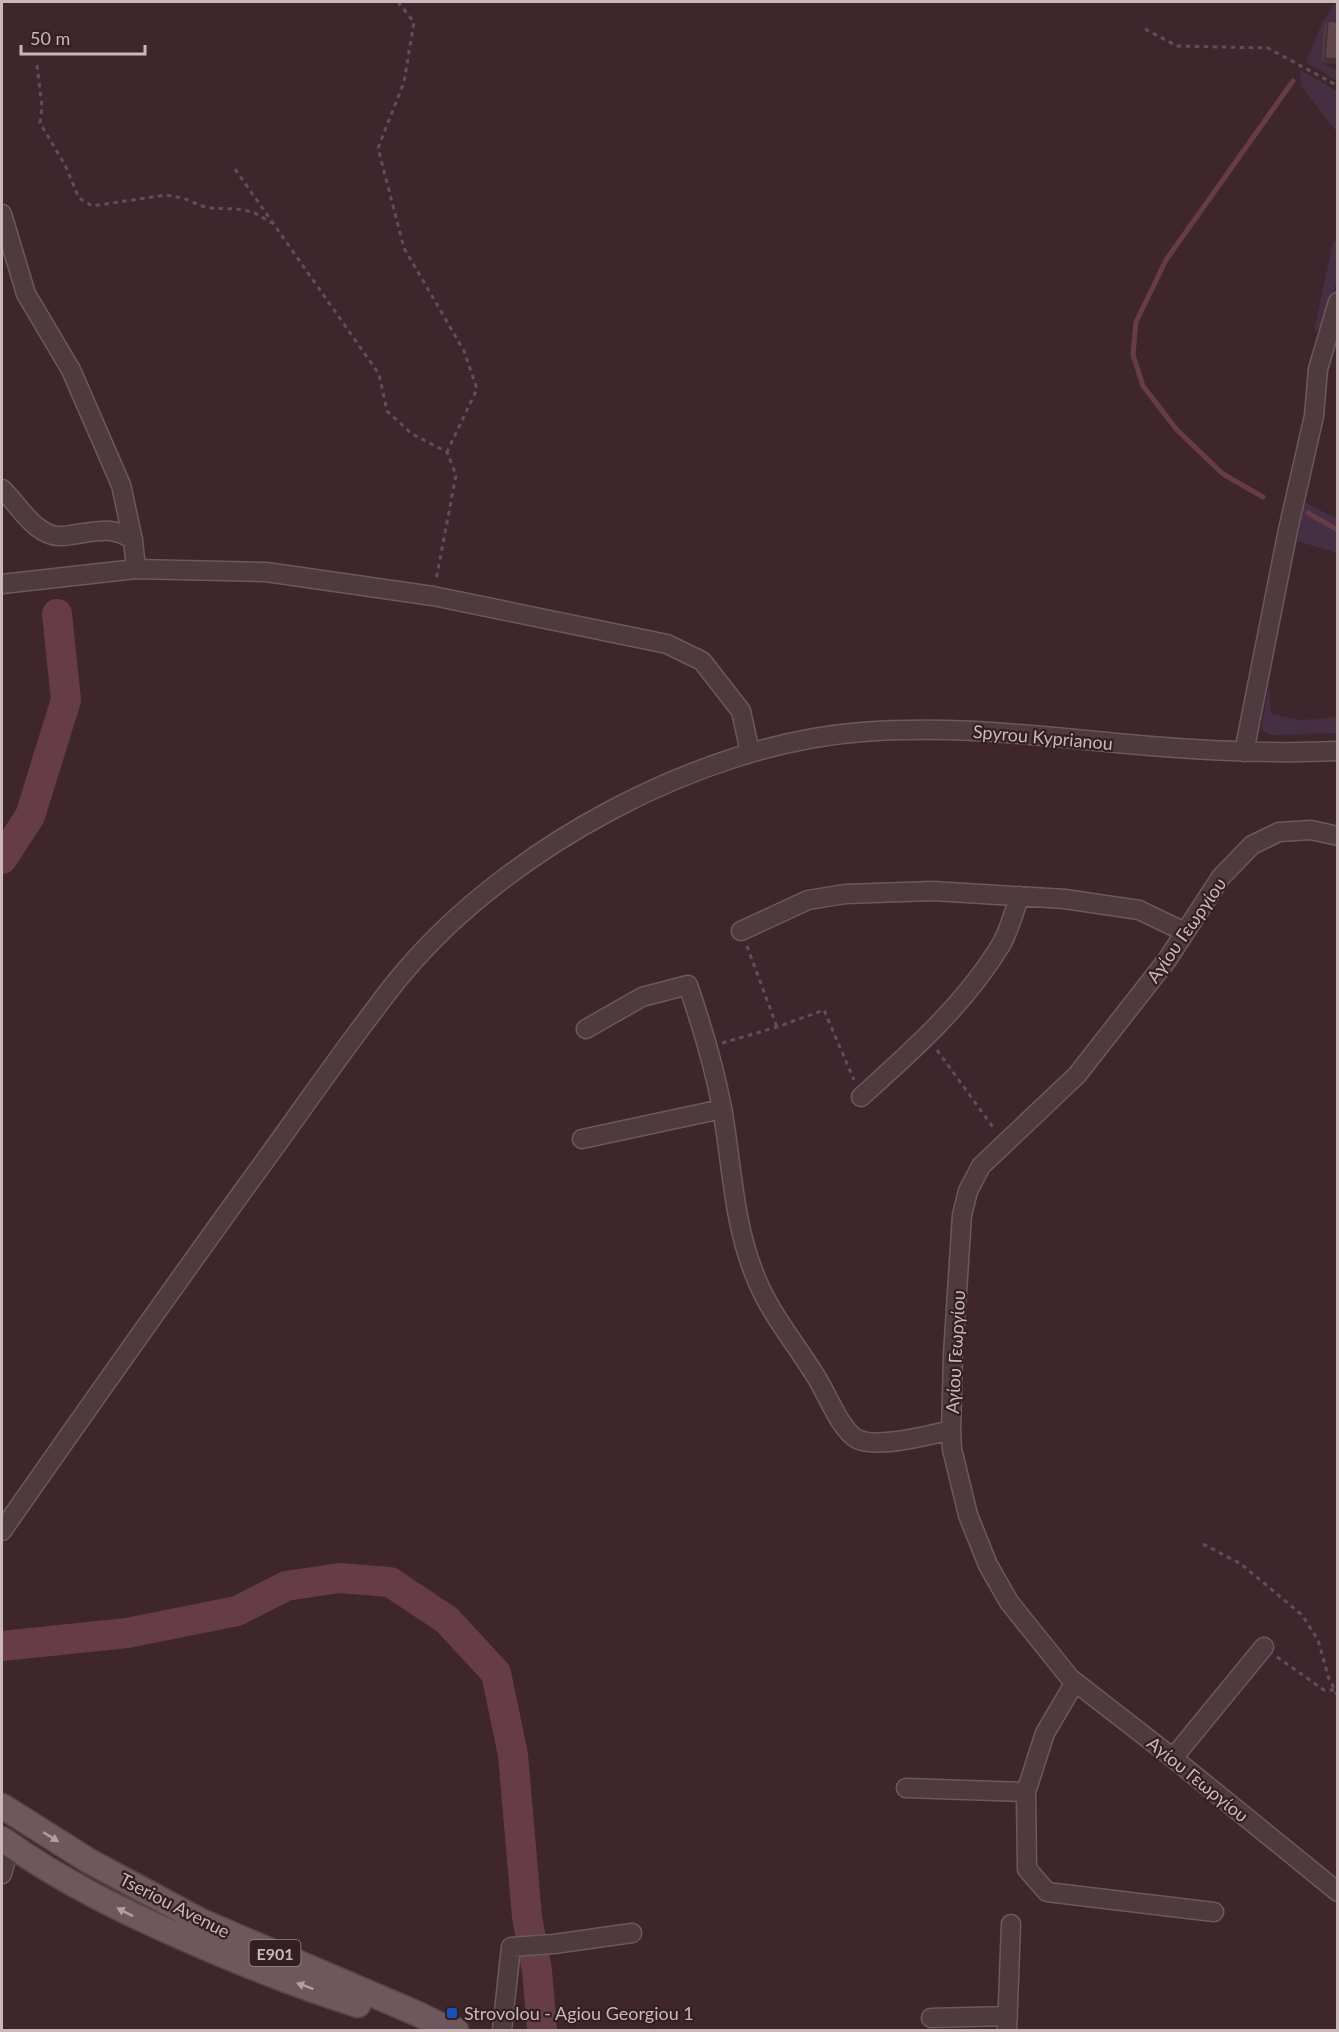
<svg xmlns="http://www.w3.org/2000/svg" width="1339" height="2032" viewBox="0 0 1339 2032" font-family="Lato,sans-serif">
<rect width="100%" height="100%" fill="#3f262c"/>
<path fill="#462f43" d="M1336,2L1337,18L1334,23L1324,26L1321,62L1337,71V81L1306,62L1322,23Z
M1300,70L1337,91V132L1301,86Z
M1337,241V281L1330,301L1324,327L1314,331L1333,243Z
M1304,502L1337,519V553L1297,541Z
M1269,685L1271,714L1301,720L1337,717V733L1271,735L1261,729Z"/>
<g fill="none" stroke-linecap="round" stroke-linejoin="round">
<path stroke="#663d47" stroke-width="5" d="M1263,497L1223,474L1177,430L1143,386L1133,355L1136,322L1166,260L1293,81
M1308,513L1338,530"/>
<path stroke="#663d47" stroke-width="30" d="M2,859L30,816L66,700L57,614
M2,1646L127,1633L237,1611L286,1586L339,1578L390,1582L447,1620L496,1673L513,1755L527,1917L537,1970L542,2030"/>
<defs>
<path id="minor" d="M2,214L26,294L71,370L121,485L133,540
M2,489C18,504 30,528 52,535C58,537 65,536 71,535C94,532 112,525 133,540L136,569
M2,584L136,569L266,572L433,596L667,644L702,661L741,711L750,752
M1244,752L1288,530L1314,416L1318,369L1338,302
M1338,836L1311,830L1279,832L1252,845L1221,877L1167,960L1077,1075L981,1166L968,1191L962,1215L953,1355L951,1430L952,1449L968,1515L988,1565L1009,1602L1070,1678L1173,1758L1338,1892
M741,931L808,900L845,894L933,891L1065,899L1139,910L1185,932
M586,1029L642,997L688,985C702,1026 714,1066 722,1108C732,1164 733,1220 754,1273C768,1311 794,1341 815,1375C826,1391 840,1430 857,1439C878,1449 929,1435 951,1430
M861,1097C912,1051 963,1006 999,948C1009,933 1013,913 1020,896
M582,1139L722,1109
M2,1531C83,1415 165,1299 248,1184C287,1131 324,1077 363,1025C377,1007 390,988 405,971C509,848 700,744 862,732C958,724 1054,738 1150,746C1212,751 1275,754 1338,751
M1075,1682L1045,1733L1026,1792L1027,1869L1047,1892L1214,1912
M1173,1758L1264,1647
M906,1788L1026,1792
M2,1874L10,1845
M931,2018L1008,2016
M502,2030L511,1947L554,1944L632,1933
M1007,2030L1011,1924"/>
<path id="major" d="M2,1806L89,1861L201,1921L418,2014L442,2026L456,2030
M2,1839C62,1882 128,1914 195,1943C248,1966 303,1988 358,2005"/>
</defs>
<use href="#minor" stroke="#6c585d" stroke-width="21"/>
<use href="#major" stroke="#584448" stroke-width="27"/>
<path stroke="#624d5c" stroke-width="3" stroke-dasharray="4.5 4.5" stroke-linecap="butt" d="M398,2L414,22L404,82L378,148L404,248L464,351L477,389L447,452
M1145,29L1177,46L1268,48L1338,86
M37,65L42,107L40,123L65,165L79,198L92,206L166,195L183,198L207,208L237,209L253,212L272,223
M235,169L379,374L387,411L412,434L447,452L456,475L436,580
M747,946L777,1027
M722,1043L777,1027L824,1010L854,1080
M937,1050L995,1130
M1203,1544L1241,1564L1302,1615L1318,1640L1329,1679L1338,1696
M1277,1657L1324,1690H1334"/>
<use href="#minor" stroke="#4f3a3f" stroke-width="18"/>
<use href="#major" stroke="#6e585e" stroke-width="24"/>
</g>
<path fill="#533c41" d="M1328,21L1338,22V64L1321,63L1324,26Z"/>
<path fill="#433135" d="M1325,58L1338,59V64L1321,63Z"/>
<path fill="#60464c" stroke="#433135" stroke-width="1.5" d="M1328,21L1338,22V59L1325,58Z"/>
<defs><path id="oneway-solid" d="M-6-.8H1V-3.2L6.5 0L1 3.2V.8H-6Z" transform="scale(1.5)"/></defs>
<g fill="#b29fa3">
<use href="#oneway-solid" transform="translate(51 1837) rotate(32)"/>
<use href="#oneway-solid" transform="translate(125 1912) rotate(-153)"/>
<use href="#oneway-solid" transform="translate(305 1986) rotate(-160)"/>
</g>
<rect fill="#1a4fb4" stroke="#341f24" stroke-width="2" x="446" y="2007" width="12" height="12" rx="3"/>
<g text-anchor="middle" dominant-baseline="central" stroke-width="4.5" stroke-linejoin="round" paint-order="stroke">
<rect fill="#341f24" stroke="#9c898d" stroke-width="1.5" x="249.5" y="1940" width="51" height="26" rx="4.5"/>
<g font-size="16" font-weight="bold" fill="#c9b7ba">
<text x="275" y="1953">E901</text>
</g>
<g font-size="18" fill="#c9b7ba" stroke="#341f24">
<text transform="translate(1043 737) rotate(5)">Spyrou Kyprianou</text>
<text transform="translate(1186 930) rotate(-55)">Αγίου Γεωργίου</text>
<text transform="translate(955 1352) rotate(-87)">Αγίου Γεωργίου</text>
<text transform="translate(1198 1779) rotate(39)">Αγίου Γεωργίου</text>
<text transform="translate(175 1905) rotate(27)">Tseriou Avenue</text>
</g>
<g font-size="18" fill="#c9b7ba" stroke="#341f24" text-anchor="start">
<text x="464" y="2013">Strovolou - Agiou Georgiou 1</text>
</g>
</g>
<rect width="1339" height="2032" fill="none" stroke="#c9b7ba" stroke-width="6"/>
<path d="M21 45v9h124v-9" fill="none" stroke="#c9b7ba" stroke-width="3"/>
<text x="30" y="45" font-size="18" fill="#c9b7ba" stroke="#341f24" stroke-width="4.5" paint-order="stroke">50 m</text>
</svg>
